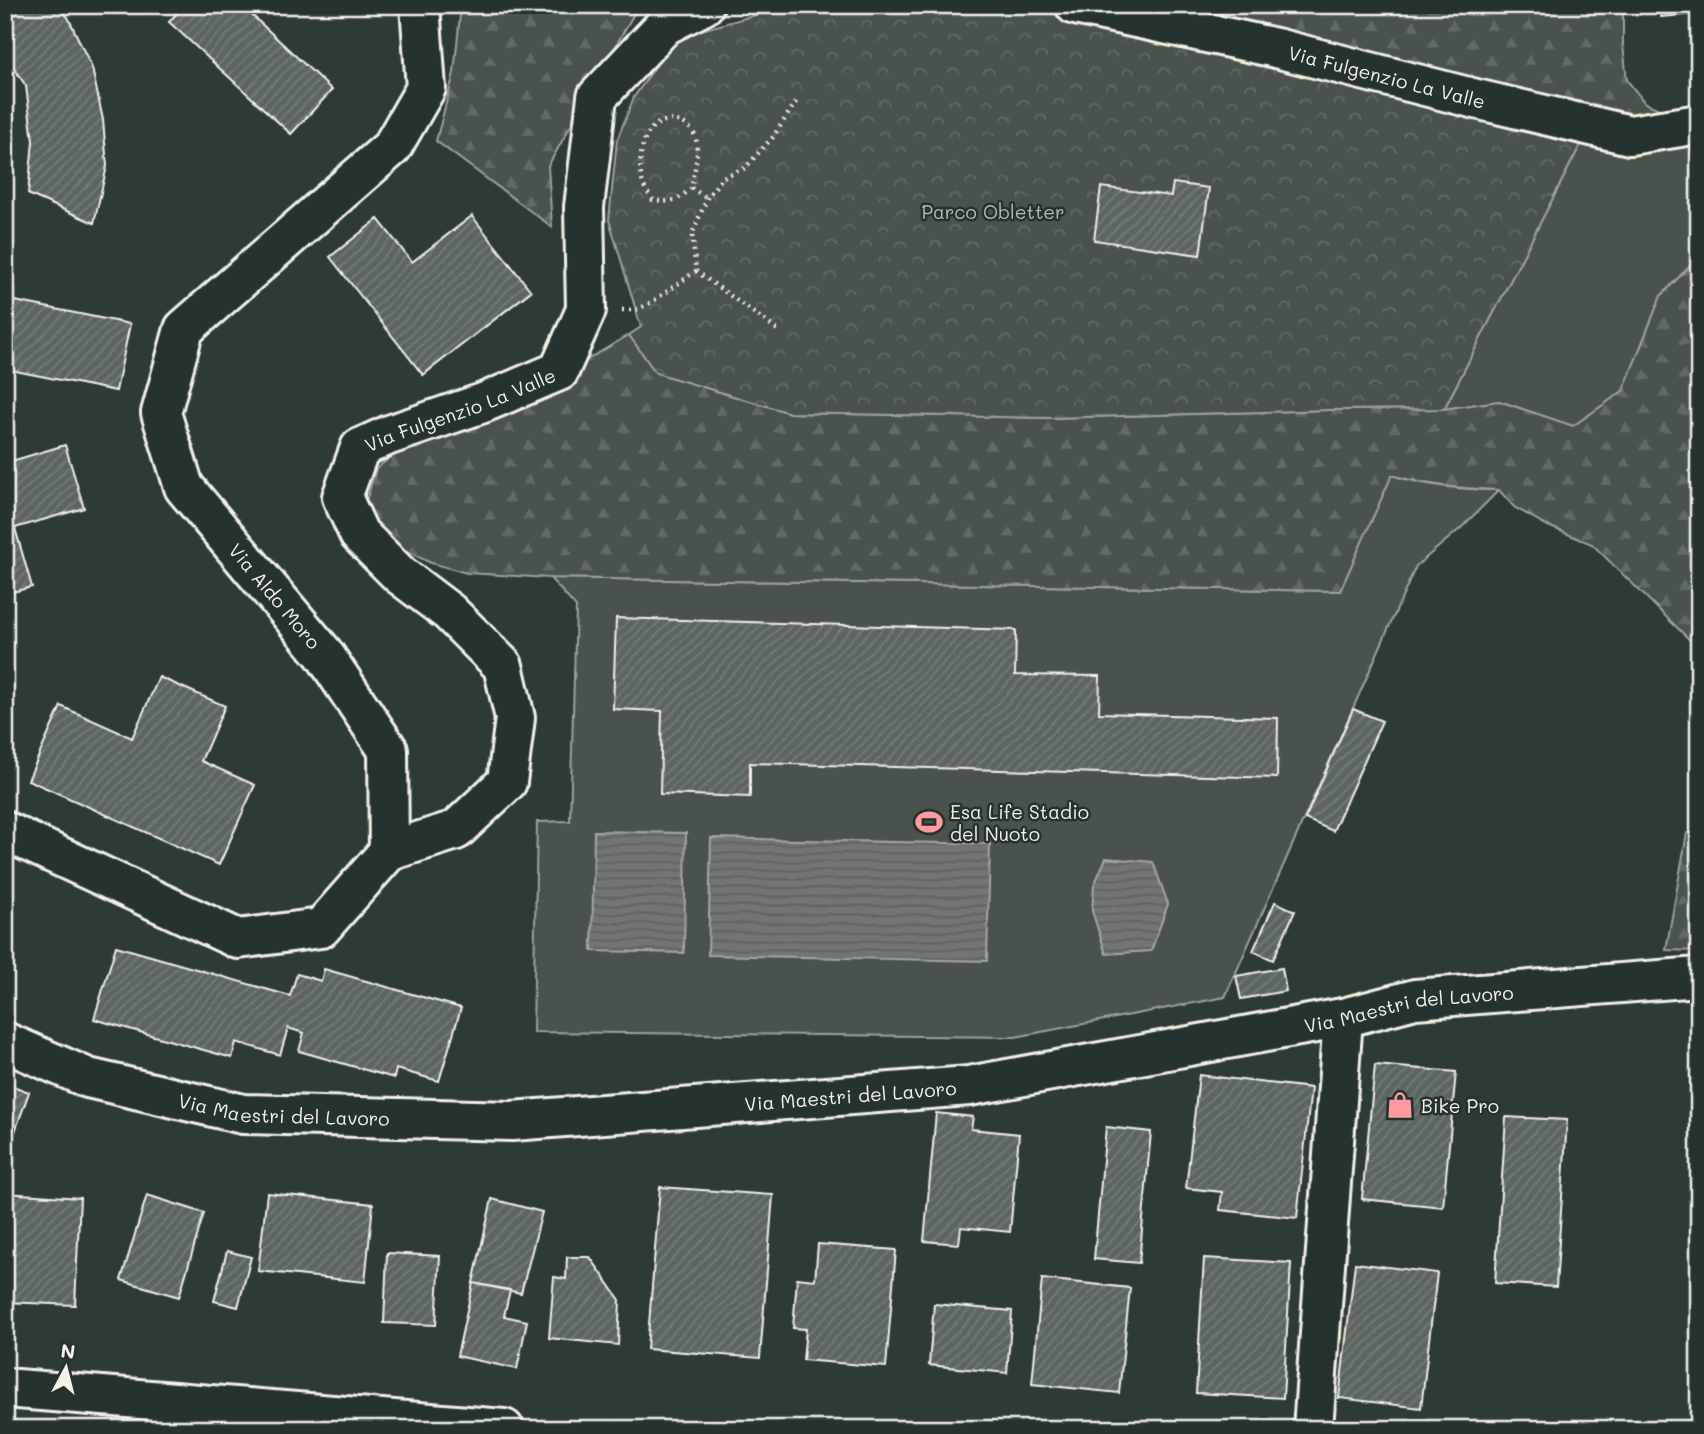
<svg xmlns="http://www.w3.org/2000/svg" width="1704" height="1434" viewBox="0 0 1704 1434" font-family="Mali,sans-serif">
<defs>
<pattern id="forest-firs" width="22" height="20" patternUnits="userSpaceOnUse" patternTransform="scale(1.75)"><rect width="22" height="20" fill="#48524c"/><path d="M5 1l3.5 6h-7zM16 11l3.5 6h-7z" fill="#636b66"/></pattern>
<pattern id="park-crowns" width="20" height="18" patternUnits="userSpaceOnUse" patternTransform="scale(1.75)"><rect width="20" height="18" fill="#48524c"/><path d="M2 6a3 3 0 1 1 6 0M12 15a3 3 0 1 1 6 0" fill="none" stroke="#636b66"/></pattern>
<pattern id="water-rules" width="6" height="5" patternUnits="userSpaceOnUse" patternTransform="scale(1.75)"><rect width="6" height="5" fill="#6f7770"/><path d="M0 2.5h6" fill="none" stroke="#5c605b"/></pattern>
<pattern id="building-hatch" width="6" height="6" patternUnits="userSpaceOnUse" patternTransform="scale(1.75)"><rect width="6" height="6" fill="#5c655e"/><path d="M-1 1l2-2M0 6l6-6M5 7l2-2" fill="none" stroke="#747c75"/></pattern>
</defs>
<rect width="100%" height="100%" fill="#2e3b34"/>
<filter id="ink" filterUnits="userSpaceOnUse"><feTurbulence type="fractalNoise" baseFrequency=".0143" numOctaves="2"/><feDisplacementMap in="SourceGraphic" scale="14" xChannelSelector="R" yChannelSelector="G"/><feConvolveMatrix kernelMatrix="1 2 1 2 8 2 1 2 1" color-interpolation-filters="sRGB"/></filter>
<g filter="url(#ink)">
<path fill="#48524c" stroke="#9ea29a" stroke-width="2" d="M1584,138L1699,142V256L1661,296L1623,391L1573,426L1499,401L1444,409Z
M1391,475C1427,486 1462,490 1499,490L1461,528L1416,566L1225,997L1015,1037L533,1032L537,822L570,821L576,607L550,578L1340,591Z"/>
<path fill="url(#forest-firs)" stroke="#9ea29a" stroke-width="2" d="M461,5H643L636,10L548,166L552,227L436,141L454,73Z
M1110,5H1623V45L1627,80L1645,103L1673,115L1653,128Z
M1699,256V649L1592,544L1548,526L1514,507L1499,490C1462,489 1427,486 1392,475L1340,591L550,578L467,573L431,563L392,544L364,507L376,469L419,434L510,405L629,335L656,373L790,413L1050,418L1329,410L1443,409L1499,401L1573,426L1623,391L1661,296Z
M1687,833H1699V951L1666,950Z"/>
<path fill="url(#park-crowns)" stroke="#9ea29a" stroke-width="2" d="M835,5H1017L1584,138L1444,409L1329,410L1050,418L790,413L656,373L629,335L641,327L609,220L617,140L634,97L676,37L788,6Z"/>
<path fill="url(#water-rules)" stroke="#a4a8a0" stroke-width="2" d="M594,831L686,833L684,953L592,951Z
M711,838L990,844L987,961L708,955Z
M1106,858L1153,862L1168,904L1151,951L1106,954L1092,911L1094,885Z"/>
<path fill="url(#building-hatch)" stroke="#f4f1e8" stroke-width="2" d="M5,5H56L68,17L92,68L103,120L107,166L94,223L28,194L33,141L26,86L5,55Z
M184,5H241L332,90L291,134L169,22Z
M1660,5H1699V18L1698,14L1661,17Z
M1173,183L1209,188L1200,255L1094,240L1101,187L1171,196Z
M472,216L531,291L423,375L330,257L378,219L412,262Z
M5,299L130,324L116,391L5,369Z
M65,445L84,508L15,528L32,587L5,594V463Z
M616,618L1016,630L1015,675L1100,676L1099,713L1278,718L1277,778L750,763V797L660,794L662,711L613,709Z
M159,677L225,706L201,761L255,785L219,865L28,780L61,706L132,738Z
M1353,709L1382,721L1333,831L1305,819Z
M1275,902L1295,911L1273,960L1253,951Z
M116,946L290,996L297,974L321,981L324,969L461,1008L439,1081L396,1069L394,1078L299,1051L304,1033L288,1028L280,1055L236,1042L232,1058L94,1019Z
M1282,968L1286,991L1241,999L1236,976Z
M1375,1065L1456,1072L1443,1207L1362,1199Z
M1199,1075L1311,1088L1297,1218L1220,1210L1222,1192L1186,1188Z
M5,1083L29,1092L7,1154L5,1153Z
M936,1113L973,1117L971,1129L1019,1134L1010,1232L961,1227L959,1244L924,1241Z
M1506,1117L1567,1120L1556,1287L1495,1283Z
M1106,1127L1151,1132L1139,1263L1094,1259Z
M660,1187L773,1195L760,1358L647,1349Z
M5,1193L80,1198L75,1305L5,1302Z
M267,1193L373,1204L365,1282L258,1271Z
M147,1195L204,1213L179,1297L121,1280Z
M492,1199L542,1212L521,1293L473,1283Z
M818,1244L896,1250L886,1367L803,1360L806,1329L793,1328L797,1278L815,1280Z
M227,1251L251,1257L238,1307L214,1301Z
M387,1253L440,1256L436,1325L384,1323Z
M567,1257H590L620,1300L618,1345L549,1338L554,1277L566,1279Z
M1204,1258L1291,1263L1283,1398L1196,1393Z
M1355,1263L1437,1273L1421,1408L1339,1398Z
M1042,1279L1130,1288L1119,1393L1032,1384Z
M473,1283L510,1290L504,1316L527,1321L517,1369L457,1356Z
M934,1304L1012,1311L1007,1373L929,1365Z"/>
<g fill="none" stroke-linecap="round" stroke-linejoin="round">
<defs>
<g id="minor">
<path id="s1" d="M1075,5L1276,48L1476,99L1630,135L1699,124"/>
<path d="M5,831L238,939L321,928L389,851L388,750L324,654L184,487L161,413L184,329L392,147L426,88L420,5"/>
<path id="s2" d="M389,851L456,830L507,782L515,718L503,666L449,612L400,575L359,534L342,497L360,448L389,435L483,403L559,371L586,310L584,207L597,97L665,25L704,5"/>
<path id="s3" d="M5,1042L88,1078L243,1114L512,1121L969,1086L1343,1018L1415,999L1699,977"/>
<path d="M1313,1429L1343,1018"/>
</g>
<path id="major" d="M5,1388L504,1429"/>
</defs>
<use href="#minor" stroke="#f4f1e8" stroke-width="44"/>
<use href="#major" stroke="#f4f1e8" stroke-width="44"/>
<path stroke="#f4f1e8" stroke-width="4.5" stroke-dasharray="2 5" stroke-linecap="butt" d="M691,188C678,201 671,203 653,200C650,195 646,191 644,186C637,170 640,141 652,128C666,114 691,120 696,139C699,152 694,175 691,188L707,198
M696,271L779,331
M622,310H636L652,302L696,271L692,234L708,196L723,177L745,168L773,137L798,99"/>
<use href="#minor" stroke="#26332d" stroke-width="38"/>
<use href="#major" stroke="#26332d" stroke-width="38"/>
</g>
</g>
<defs>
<symbol id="stadium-bare" viewBox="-9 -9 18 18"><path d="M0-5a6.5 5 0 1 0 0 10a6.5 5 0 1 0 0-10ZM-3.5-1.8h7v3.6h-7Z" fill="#ff9aa2" stroke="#26332d" stroke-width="2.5" paint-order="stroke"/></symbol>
<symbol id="shop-bare" viewBox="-9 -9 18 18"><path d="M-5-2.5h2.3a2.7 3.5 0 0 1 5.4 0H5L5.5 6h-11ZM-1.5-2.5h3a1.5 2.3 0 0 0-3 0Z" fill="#ff9aa2" stroke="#26332d" stroke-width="2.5" paint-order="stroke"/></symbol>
</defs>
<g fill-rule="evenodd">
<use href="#stadium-bare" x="910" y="803" width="38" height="38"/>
<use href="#shop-bare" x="1381" y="1086" width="38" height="38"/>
</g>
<g text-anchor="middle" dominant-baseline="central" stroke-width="5" stroke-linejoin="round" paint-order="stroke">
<g font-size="19" fill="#f4f1e8" stroke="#26332d">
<text stroke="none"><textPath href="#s1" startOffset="320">Via Fulgenzio La Valle</textPath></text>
<text stroke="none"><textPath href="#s2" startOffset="654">Via Fulgenzio La Valle</textPath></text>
<text transform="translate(275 596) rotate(50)">Via Aldo Moro</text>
<text stroke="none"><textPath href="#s3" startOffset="1424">Via Maestri del Lavoro</textPath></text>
<text stroke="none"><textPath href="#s3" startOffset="858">Via Maestri del Lavoro</textPath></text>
<text stroke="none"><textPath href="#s3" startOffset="290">Via Maestri del Lavoro</textPath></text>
</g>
<g font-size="19" fill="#b8b9b1" stroke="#26332d">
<text x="993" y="211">Parco Obletter</text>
</g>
<g font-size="19" fill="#f4f1e8" stroke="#26332d" text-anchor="start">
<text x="950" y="811">Esa Life Stadio<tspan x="950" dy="22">del Nuoto</tspan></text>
<text x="1421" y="1105">Bike Pro</text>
</g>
</g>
<rect width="1704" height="1434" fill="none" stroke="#26332d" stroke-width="28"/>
<rect x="14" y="14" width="1676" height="1406" fill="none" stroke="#f4f1e8" stroke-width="2.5" filter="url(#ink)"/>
<g transform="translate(66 1368) rotate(7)" stroke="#26332d" stroke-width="5" paint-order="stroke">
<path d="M0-5L12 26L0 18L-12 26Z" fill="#f4f1e8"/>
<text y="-10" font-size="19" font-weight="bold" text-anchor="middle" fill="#f4f1e8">N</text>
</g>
</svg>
